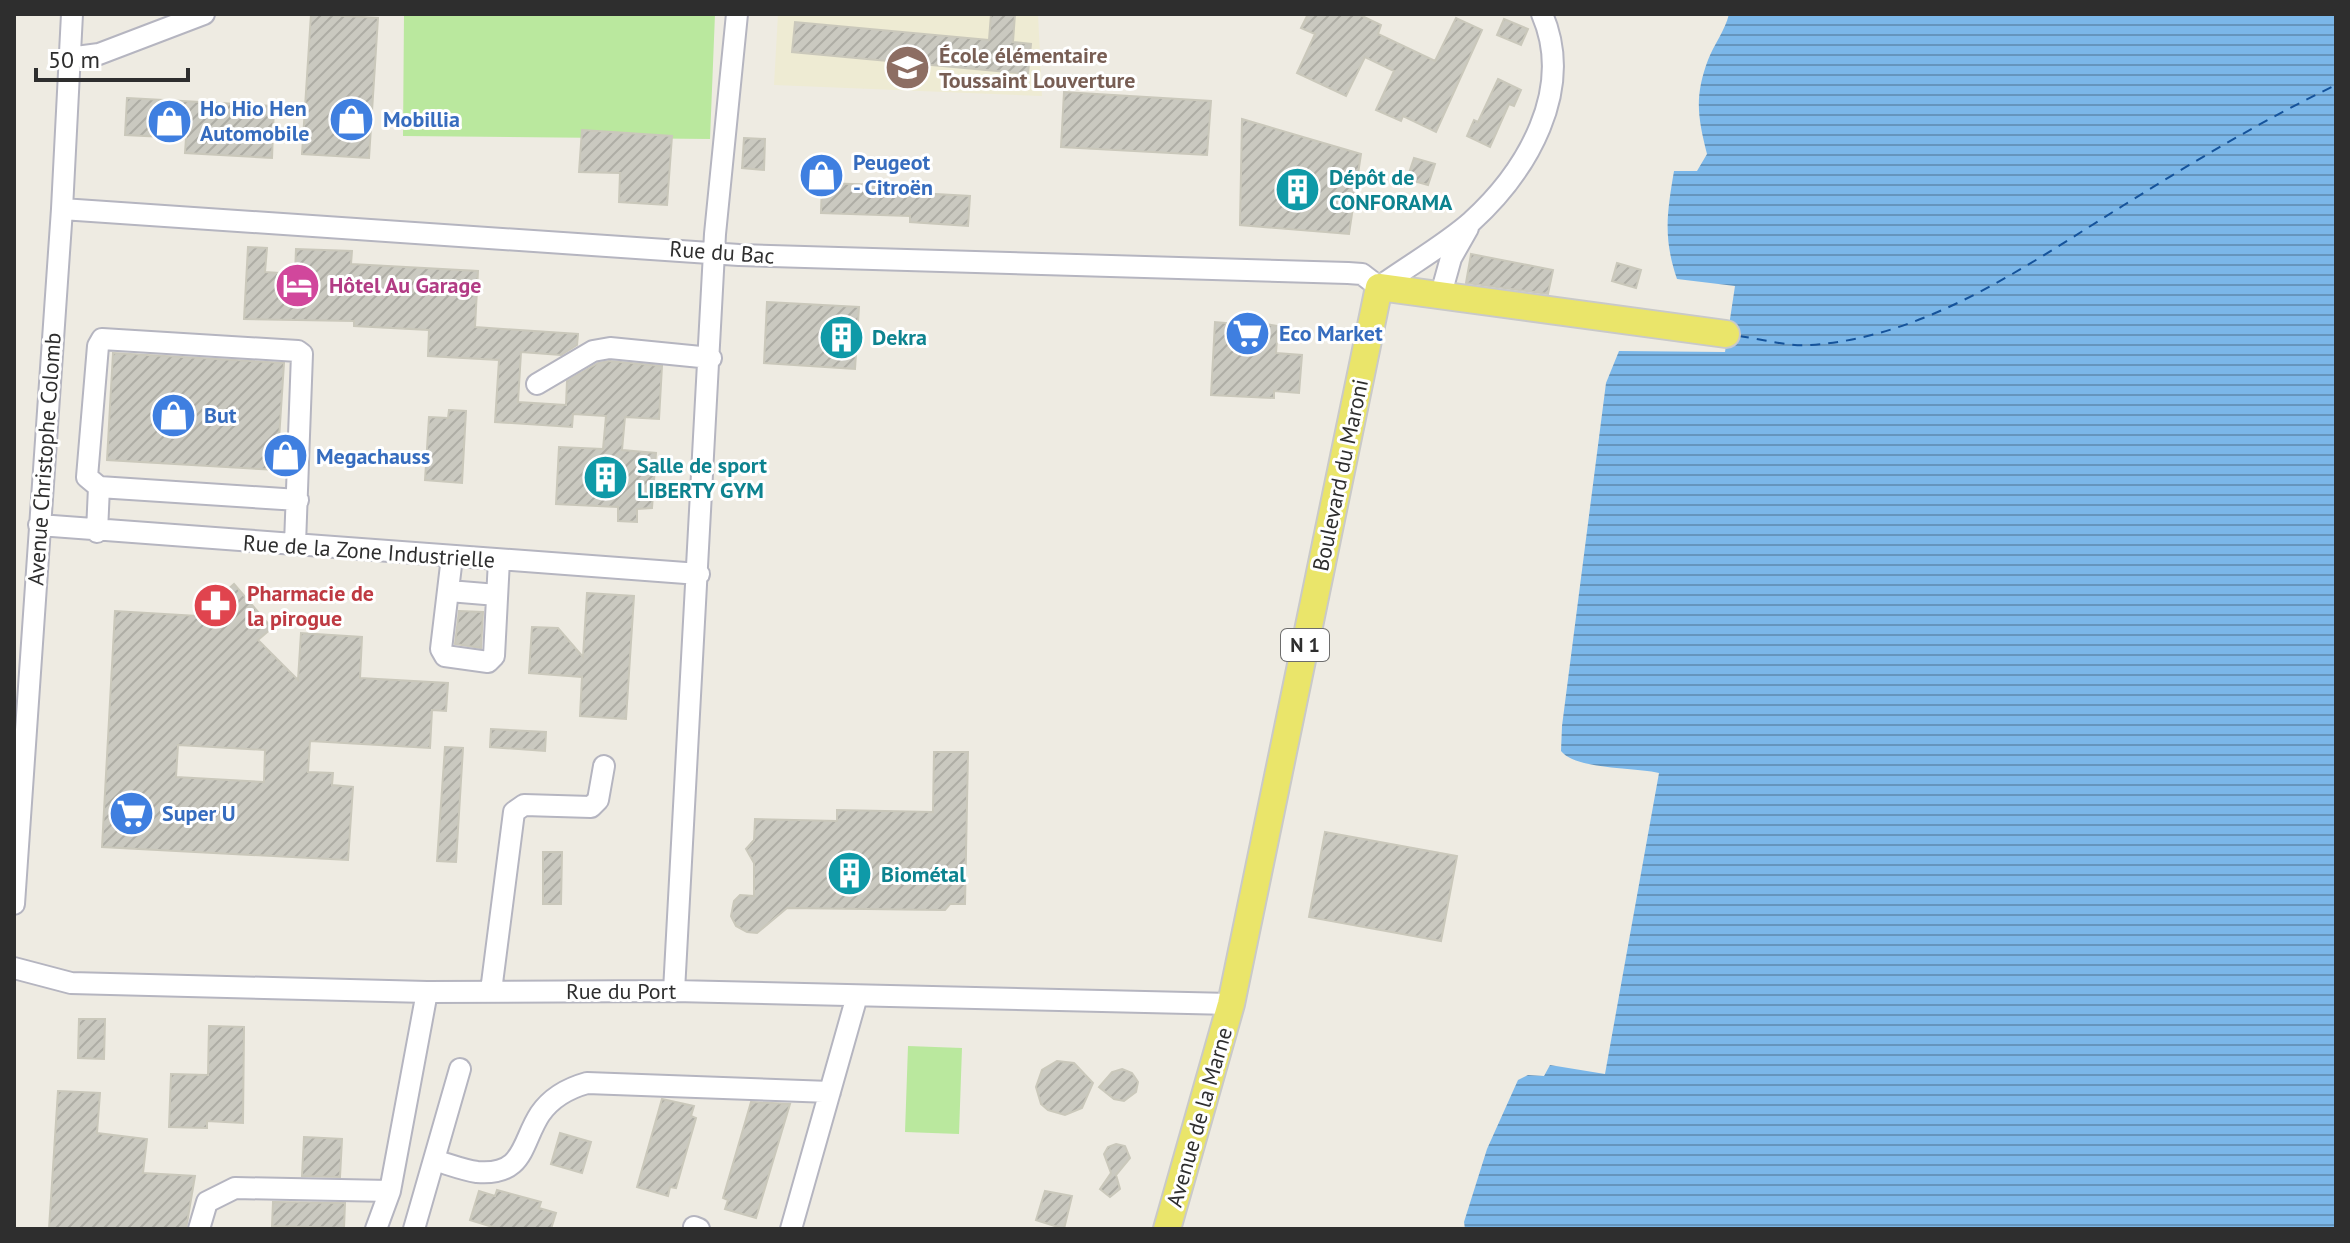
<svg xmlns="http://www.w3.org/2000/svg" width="2350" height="1243" viewBox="0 0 2350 1243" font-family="'PT Sans',sans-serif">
<defs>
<pattern id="water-rules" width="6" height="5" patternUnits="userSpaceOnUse" patternTransform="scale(2)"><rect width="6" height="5" fill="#7bb7e9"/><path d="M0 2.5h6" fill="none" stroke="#6595bd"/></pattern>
<pattern id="building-hatch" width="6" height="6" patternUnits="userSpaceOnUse" patternTransform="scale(2)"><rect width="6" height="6" fill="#cac9c0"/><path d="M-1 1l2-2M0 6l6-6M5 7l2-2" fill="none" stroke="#aeada5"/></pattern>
</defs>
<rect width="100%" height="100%" fill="#eeebe2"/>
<path fill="#eeebd3" d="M778,14H1038L1042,96L774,85Z"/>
<path fill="#bae89e" d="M404,14H715L710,139L403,136Z
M908,1046L962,1048L959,1134L905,1132Z"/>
<path fill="url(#water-rules)" d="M1729,14H2336V1229H1465L1464,1222L1487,1149L1518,1080L1528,1075L1544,1076L1550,1065L1605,1074L1659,773C1635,767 1576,770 1561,751L1562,726L1606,383L1619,351L1725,352L1735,286L1677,279C1663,238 1667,213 1674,171H1697L1707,154C1698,118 1694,97 1708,60C1714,44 1725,31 1729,14Z"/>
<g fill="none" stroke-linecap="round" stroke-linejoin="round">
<path stroke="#15539b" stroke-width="2" stroke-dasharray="10 8" stroke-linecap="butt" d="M1739,336C1762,339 1789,347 1811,345C1927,337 2029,264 2124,205C2193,162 2263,120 2336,85"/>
</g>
<path fill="url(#building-hatch)" stroke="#cac8bb" stroke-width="2" fill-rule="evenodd" d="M311,14L378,18L369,158L302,154Z
M991,14H1015L1013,42L1031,44L1028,74L792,52L795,22L989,40Z
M1308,14H1358L1381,25L1378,34L1435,61L1456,18L1482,30L1436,132L1403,116L1401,121L1376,110L1394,71L1365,57L1346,96L1297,73L1315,34L1301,28Z
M1504,19L1528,29L1521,45L1497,35Z
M1498,79L1521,90L1514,106L1509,104L1490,147L1467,136L1474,120L1478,122Z
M1064,92L1211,101L1207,155L1061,147Z
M127,98L274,106L272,158L185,153L186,138L125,135Z
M1242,119L1361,154L1349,234L1240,225Z
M582,130L672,136L667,205L619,202L620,173L579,172Z
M744,138L765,139L764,170L742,168Z
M1414,158L1435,164L1428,185L1407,179Z
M822,183L883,185V191L970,196L968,226L910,222V216L821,213Z
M248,247L267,248L265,272L295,274L296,249L352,251L351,264L478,271L475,327L578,334L577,345L561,355L521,352L518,402L566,405L567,381L598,363L610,361L662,366L659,419L625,417L622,450L656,453L652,508L637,509V522L618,521V507L556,504L559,447L603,449L606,416L573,414L572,427L495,422L499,360L428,356L429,330L354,326V321L244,319Z
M1471,254L1553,270L1548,294L1466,283Z
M1617,263L1641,270L1636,288L1612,281Z
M767,302L859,307L855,369L764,363Z
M1237,320L1278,326L1276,353L1302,355L1299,393L1274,391V398L1211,395L1215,322L1237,324Z
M113,353L284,363L277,470L107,460Z
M449,410L466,411L462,483L425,480L429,417L448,418Z
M234,584L272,628L258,640L298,680L301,633L362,637L360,678L448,683L446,711L432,710L430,748L310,741L308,772L333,773L332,785L353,787L348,860L102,847L115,611L198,616L208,607V599L216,600ZM178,745L265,750L264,782L176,777Z
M587,593L634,596L626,719L580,716L582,677L529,673L532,627L558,628L583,657Z
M459,611L483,612L481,648L455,644Z
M491,729L546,732L545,751L490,747Z
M445,747L463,748L456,862L437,861Z
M934,752H968L965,904H950L945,910L787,908L757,933L747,932L736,926L731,916L734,901L740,895L754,896V863L746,849L754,840L755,819L837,821V810L933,812Z
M1325,832L1457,856L1441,941L1309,917Z
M543,852H562L561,904H543Z
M79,1019H105L104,1059L78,1058Z
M209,1026L244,1027L243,1123L207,1121V1128L169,1127L171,1074L208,1075Z
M1057,1061L1074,1063L1093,1083L1082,1108L1065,1115L1048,1110L1041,1104L1036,1087L1042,1070Z
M1122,1069L1132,1073L1138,1082L1136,1092L1124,1101L1114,1099L1099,1087L1112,1072Z
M58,1091L100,1093L97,1133L147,1139L143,1173L195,1176L186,1229H49Z
M662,1099L694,1106L691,1116L696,1118L676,1188L670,1187L668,1196L637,1187Z
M751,1102L790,1104L756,1218L725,1209L728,1200L723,1198Z
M560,1133L591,1142L582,1173L551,1164Z
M304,1137L342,1139L340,1177L302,1176Z
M1116,1144L1125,1146L1130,1158L1116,1175L1120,1189L1110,1197L1100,1189L1111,1173L1104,1154L1108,1147Z
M497,1190L541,1202L539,1208L556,1213L551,1229H499L470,1220L479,1191L495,1196Z
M1045,1191L1072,1196L1064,1229L1036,1220Z
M273,1202L345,1203L344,1228L272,1226Z"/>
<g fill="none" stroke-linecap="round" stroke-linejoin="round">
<defs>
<path id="minor" d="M69,58L99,54L204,14
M62,209L739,255L1348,273L1362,274L1379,287C1408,266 1445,245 1471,222C1527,171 1575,90 1542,14
M1441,294L1451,258L1468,228
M537,384L593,351L610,348L711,358
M99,487L298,500
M39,525L699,574
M97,532L99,487L87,477L98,346L102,339L298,351L302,354L295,544
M452,557L441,649L445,656L488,662L494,656L499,560
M449,591L497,595
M14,904L62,209L72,14
M14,968L71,983L427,992L674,991L1231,1004
M491,991L514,812L524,805L591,807L598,800L604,766
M674,991L715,234L737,14
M434,1160C448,1164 463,1170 477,1172C525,1176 521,1143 540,1114C551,1098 569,1088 587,1083L830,1092
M694,1227L699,1229
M199,1229L207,1202L235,1188L390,1191
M376,1229L390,1191L427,992
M414,1229L460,1069
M791,1229L857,996"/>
<path id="major" d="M1167,1229L1231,1004L1379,287L1726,334"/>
</defs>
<use href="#minor" stroke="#b5b5c0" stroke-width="24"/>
<use href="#major" stroke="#c9c9c9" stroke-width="30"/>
<use href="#minor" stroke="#fff" stroke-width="20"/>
<use href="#major" stroke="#eae56a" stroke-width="26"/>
</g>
<defs>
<symbol id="school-disc" viewBox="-11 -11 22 22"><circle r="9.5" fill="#8d6e63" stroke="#fff"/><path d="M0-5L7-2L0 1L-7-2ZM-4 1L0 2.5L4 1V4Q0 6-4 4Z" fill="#fff"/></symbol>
<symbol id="shop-disc" viewBox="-11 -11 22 22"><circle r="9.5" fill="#3f7fe0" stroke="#fff"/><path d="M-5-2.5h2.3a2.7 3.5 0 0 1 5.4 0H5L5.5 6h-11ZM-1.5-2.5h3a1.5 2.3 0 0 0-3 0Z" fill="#fff"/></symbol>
<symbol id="building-disc" viewBox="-11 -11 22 22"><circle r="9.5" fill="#0f9aa8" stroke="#fff"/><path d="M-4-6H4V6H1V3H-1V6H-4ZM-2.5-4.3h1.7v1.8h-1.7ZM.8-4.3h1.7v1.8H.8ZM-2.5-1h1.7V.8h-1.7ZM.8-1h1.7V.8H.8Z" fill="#fff"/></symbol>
<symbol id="hotel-disc" viewBox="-11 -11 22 22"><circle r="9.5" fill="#d1479c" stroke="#fff"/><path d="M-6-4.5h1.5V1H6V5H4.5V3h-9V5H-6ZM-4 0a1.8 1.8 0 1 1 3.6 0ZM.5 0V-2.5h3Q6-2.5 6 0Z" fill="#fff"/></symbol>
<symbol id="supermarket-disc" viewBox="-11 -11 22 22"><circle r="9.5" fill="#3f7fe0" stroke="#fff"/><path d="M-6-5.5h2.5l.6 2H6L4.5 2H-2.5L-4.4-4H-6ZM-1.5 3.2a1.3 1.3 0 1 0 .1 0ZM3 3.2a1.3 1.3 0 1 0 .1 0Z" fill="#fff"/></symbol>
<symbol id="pharmacy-disc" viewBox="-11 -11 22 22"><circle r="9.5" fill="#e0444e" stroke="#fff"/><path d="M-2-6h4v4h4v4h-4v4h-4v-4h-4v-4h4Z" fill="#fff"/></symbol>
</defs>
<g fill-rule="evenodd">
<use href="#school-disc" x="882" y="42" width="51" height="51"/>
<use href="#shop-disc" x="326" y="94" width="51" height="51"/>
<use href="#shop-disc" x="144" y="96" width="51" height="51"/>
<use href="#shop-disc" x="796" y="150" width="51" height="51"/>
<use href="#building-disc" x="1272" y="164" width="51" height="51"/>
<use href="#hotel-disc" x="272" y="260" width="51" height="51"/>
<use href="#supermarket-disc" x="1222" y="308" width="51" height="51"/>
<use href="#building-disc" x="816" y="312" width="51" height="51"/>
<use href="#shop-disc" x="148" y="390" width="51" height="51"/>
<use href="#shop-disc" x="260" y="430" width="51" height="51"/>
<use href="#building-disc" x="580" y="452" width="51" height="51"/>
<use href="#pharmacy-disc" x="190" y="580" width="51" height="51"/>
<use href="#supermarket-disc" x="106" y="788" width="51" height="51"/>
<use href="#building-disc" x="824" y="848" width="51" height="51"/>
</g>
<g text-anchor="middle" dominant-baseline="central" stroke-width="6" stroke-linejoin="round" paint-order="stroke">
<rect fill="#fff" stroke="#6d6d6d" stroke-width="2" x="1281" y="629" width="48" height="32" rx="6"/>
<g font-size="20" font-weight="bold" fill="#2e2e2e">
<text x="1305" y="645">N 1</text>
</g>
<g font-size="22" font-weight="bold" fill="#785e54" stroke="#fff" text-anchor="start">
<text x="939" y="55">École élémentaire<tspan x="939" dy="25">Toussaint Louverture</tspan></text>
</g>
<g font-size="22" font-weight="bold" fill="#366cbe" stroke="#fff" text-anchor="start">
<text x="200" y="108">Ho Hio Hen<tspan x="200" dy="25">Automobile</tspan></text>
<text x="383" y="119">Mobillia</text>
<text x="853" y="162">Peugeot<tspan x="853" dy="25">- Citroën</tspan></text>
<text x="1279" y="333">Eco Market</text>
<text x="204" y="415">But</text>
<text x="316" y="456">Megachauss</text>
<text x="162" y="813">Super U</text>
</g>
<g font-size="22" font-weight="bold" fill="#0d838f" stroke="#fff" text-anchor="start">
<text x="1329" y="177">Dépôt de<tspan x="1329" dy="25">CONFORAMA</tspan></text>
<text x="872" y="337">Dekra</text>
<text x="637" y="465">Salle de sport<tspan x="637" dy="25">LIBERTY GYM</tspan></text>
<text x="881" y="874">Biométal</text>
</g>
<g font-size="22" fill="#2e2e2e" stroke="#fff">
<text transform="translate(722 252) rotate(4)">Rue du Bac</text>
<text transform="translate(44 459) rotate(-86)">Avenue Christophe Colomb</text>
<text transform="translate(1340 475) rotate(-78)">Boulevard du Maroni</text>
<text transform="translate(369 551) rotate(4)">Rue de la Zone Industrielle</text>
<text x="621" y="991">Rue du Port</text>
<text transform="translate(1199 1117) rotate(-74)">Avenue de la Marne</text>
</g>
<g font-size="22" font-weight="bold" fill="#b23c85" stroke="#fff" text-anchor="start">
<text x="329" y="285">Hôtel Au Garage</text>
</g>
<g font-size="22" font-weight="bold" fill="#be3a42" stroke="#fff" text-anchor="start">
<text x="247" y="593">Pharmacie de<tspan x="247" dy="25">la pirogue</tspan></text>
</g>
</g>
<rect width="2350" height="1243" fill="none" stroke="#2e2e2e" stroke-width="32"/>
<path d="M36 68v12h152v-12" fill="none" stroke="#2e2e2e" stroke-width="4"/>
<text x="48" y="68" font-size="24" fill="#2e2e2e" stroke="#ffffff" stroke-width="6" paint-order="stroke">50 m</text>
</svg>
